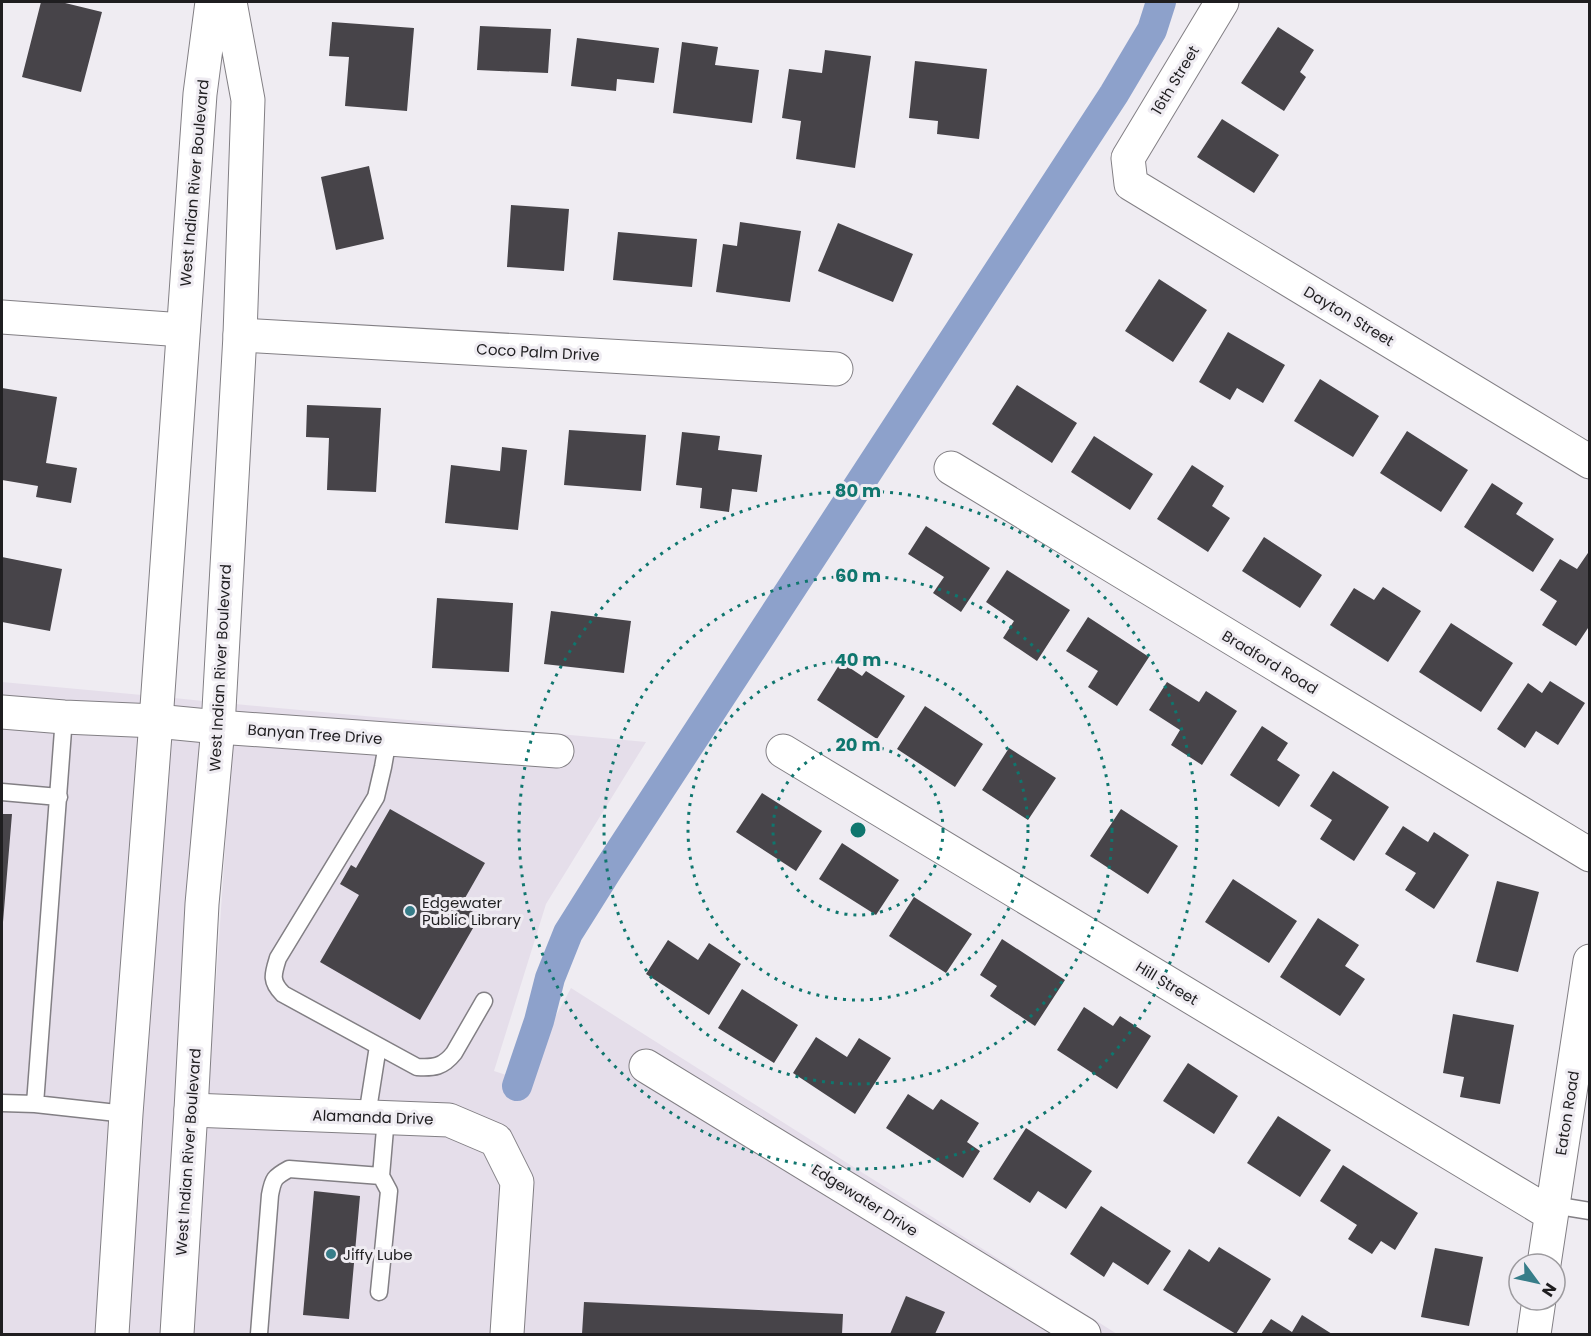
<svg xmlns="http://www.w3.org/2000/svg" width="1591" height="1336" viewBox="0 0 1591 1336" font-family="Poppins,sans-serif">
<rect width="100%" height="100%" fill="#efecf2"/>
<path fill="#e5deea" d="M2,682L142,695L96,1334H2Z
M174,698L203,701L160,1334H128L142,1116Z
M235,704L646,742L546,904L494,1071L521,1080L571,988L1117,1334H192Z"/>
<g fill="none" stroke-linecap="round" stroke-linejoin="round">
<path stroke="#8da1cb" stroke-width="30" d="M517,1086L539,1021L550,978L568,933L607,871L1114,94L1152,30L1161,2"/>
</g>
<path fill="#474449" d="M41,2H61L102,12L81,92L22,77Z
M332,22L414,28L407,111L345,106L349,57L329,56Z
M480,26L551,29L548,73L477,70Z
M1278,27L1314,50L1300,72L1306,77L1284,111L1241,83Z
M577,38L659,48L654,83L617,79L616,91L571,86Z
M682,42L718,47L715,65L759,70L752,123L673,113Z
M825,50L871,56L855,168L796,159L801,121L782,118L789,69L822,73Z
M915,61L987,69L979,139L937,134L938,121L909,118Z
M1222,119L1279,155L1254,193L1197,157Z
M369,166L384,239L336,250L321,177Z
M511,205L569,209L564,271L507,267Z
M740,222L801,231L790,302L716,292L723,244L737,246Z
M838,223L913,254L893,302L818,271Z
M618,232L697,239L692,287L613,280Z
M1159,279L1207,310L1173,362L1125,331Z
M1228,332L1285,365L1263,403L1237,388L1230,400L1199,382Z
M1320,379L1379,416L1353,457L1294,421Z
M1017,385L1077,423L1052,463L992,424Z
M2,388L57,397L46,463L77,468L71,503L36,497L38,486L2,480Z
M307,405L381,408L376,492L327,490L329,438L306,437Z
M569,430L646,435L641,491L564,485Z
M1407,431L1468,470L1441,512L1380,473Z
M682,432L720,436L718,450L762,455L757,492L732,489L729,512L700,508L702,488L676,485Z
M1094,436L1153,474L1130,510L1071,472Z
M502,447L527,450L518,530L445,523L451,465L500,471Z
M1192,465L1224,486L1212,506L1230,518L1208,552L1157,519Z
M1492,483L1523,503L1516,514L1554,539L1533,572L1464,527Z
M926,526L990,568L961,612L933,593L944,577L908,554Z
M1264,537L1322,575L1300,608L1242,571Z
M1590,550V625L1576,646L1542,625L1557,601L1540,590L1560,559L1577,569Z
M2,557L62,569L50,631L2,622Z
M1007,570L1070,610L1037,661L1003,638L1014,621L986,602Z
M1383,587L1421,611L1388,662L1330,625L1354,588L1374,600Z
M437,598L513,603L509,672L432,668Z
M551,611L631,621L624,673L544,664Z
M1088,617L1149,657L1117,706L1088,687L1098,671L1066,651Z
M1451,623L1513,663L1481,712L1419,672Z
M841,662L862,676L866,671L905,696L877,739L817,700Z
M1550,681L1585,703L1558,745L1536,731L1525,748L1497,729L1528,683L1542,693Z
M1167,682L1199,702L1206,691L1237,711L1202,765L1171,745L1180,730L1149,710Z
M925,706L983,744L955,787L897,749Z
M1262,726L1288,743L1277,760L1300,775L1279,807L1230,775Z
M1009,748L1056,778L1028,820L982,790Z
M1333,771L1389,807L1354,861L1320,839L1332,820L1310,806Z
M762,793L822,831L796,871L736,832Z
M390,809L485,863L461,905L480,916L420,1020L320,962L359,895L340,884L351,865L356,868Z
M1121,809L1178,846L1148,894L1090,856Z
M2,814H12L3,922H2Z
M1403,826L1428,842L1434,832L1469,855L1434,909L1405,890L1416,873L1385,854Z
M842,843L899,880L876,915L819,879Z
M1233,879L1297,921L1269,963L1205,922Z
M1497,881L1539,892L1518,972L1476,962Z
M914,897L972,934L946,973L889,936Z
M1318,918L1359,945L1345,966L1365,979L1340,1016L1280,977Z
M1002,939L1065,980L1035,1026L990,996L997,986L980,975Z
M668,940L698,960L709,943L741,964L709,1015L646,974Z
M742,989L798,1025L774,1063L718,1028Z
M1084,1007L1113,1026L1120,1016L1151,1036L1117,1089L1057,1050Z
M1453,1014L1514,1025L1500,1104L1460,1097L1464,1077L1443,1073Z
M816,1037L847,1057L859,1038L891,1058L855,1114L793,1073Z
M1188,1063L1238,1096L1214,1134L1163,1101Z
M908,1094L933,1110L941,1099L979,1123L967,1142L980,1151L963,1178L886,1128Z
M1278,1116L1331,1150L1300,1197L1247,1163Z
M1026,1128L1092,1171L1066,1209L1038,1191L1030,1203L993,1179Z
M1343,1165L1418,1213L1395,1250L1381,1241L1372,1254L1348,1239L1357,1225L1320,1201Z
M314,1191L360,1196L349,1319L303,1315Z
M1101,1206L1171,1251L1148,1285L1113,1262L1104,1277L1070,1254Z
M1219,1247L1271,1279L1236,1334L1163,1290L1189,1249L1209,1262Z
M1435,1248L1483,1257L1469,1326L1421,1317Z
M906,1296L945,1312L935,1334H890Z
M584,1302L843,1314L842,1334H582Z
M1302,1315L1332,1334H1261L1271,1319L1292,1332Z"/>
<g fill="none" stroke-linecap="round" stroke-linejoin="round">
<defs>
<path id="lane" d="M64,717L35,1104L126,1114
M388,739L383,767L376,797L278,958C273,974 270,981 283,994L417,1067C434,1068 443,1067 454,1053L484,1001
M2,792L59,797
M2,1103L35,1104
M367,1116L378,1046
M1553,1205L1590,1211
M379,1292L389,1191L381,1176
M259,1334L270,1195C273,1179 274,1177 289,1169L381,1176L386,1117"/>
<path id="street" d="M1222,2L1128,158L1131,184L1590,462
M2,317L183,330
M240,335L836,369
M951,468L1590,855
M2,712L64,717L156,721L218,727L557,751
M783,751L1551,1214
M646,1066L1084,1334
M191,1110L449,1120L496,1140L517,1182L507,1334
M1544,1264L1590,961
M1534,1334L1539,1300"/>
<path id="secondary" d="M112,1334L126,1114L156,721L200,94L212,2
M177,1334L191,1110L202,904L218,727L240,335L248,100L230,2"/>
</defs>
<use href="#lane" stroke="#827f84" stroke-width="19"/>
<use href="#street" stroke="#827f84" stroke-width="35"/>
<use href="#secondary" stroke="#827f84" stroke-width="35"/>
<use href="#lane" stroke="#fff" stroke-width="16"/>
<use href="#street" stroke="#fff" stroke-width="33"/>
<use href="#secondary" stroke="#fff" stroke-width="33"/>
</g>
<g fill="none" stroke="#0f766e" stroke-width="3" stroke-dasharray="3 6">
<circle cx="858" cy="830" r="85"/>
<circle cx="858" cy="830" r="170"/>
<circle cx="858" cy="830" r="254"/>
<circle cx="858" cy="830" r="339"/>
</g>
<g fill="#377d89" stroke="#efecf2" stroke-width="2">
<circle cx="410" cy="911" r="6"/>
<circle cx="331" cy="1254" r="6"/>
</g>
<g text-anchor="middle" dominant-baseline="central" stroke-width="6" stroke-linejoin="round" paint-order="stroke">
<g font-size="15" fill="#1f1e20" stroke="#efecf2">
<text transform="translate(1175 80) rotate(-59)">16th Street</text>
<text transform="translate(194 183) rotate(-85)">West Indian River Boulevard</text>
<text transform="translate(1349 316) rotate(31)">Dayton Street</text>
<text transform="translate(538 352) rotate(3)">Coco Palm Drive</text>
<text transform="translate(1270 662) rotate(31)">Bradford Road</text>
<text transform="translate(220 668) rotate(-87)">West Indian River Boulevard</text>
<text transform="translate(315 734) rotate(4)">Banyan Tree Drive</text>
<text transform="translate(1167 983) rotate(31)">Hill Street</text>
<text transform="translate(1567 1113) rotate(-81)">Eaton Road</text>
<text transform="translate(373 1117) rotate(2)">Alamanda Drive</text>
<text transform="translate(188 1152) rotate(-86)">West Indian River Boulevard</text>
<text transform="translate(865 1200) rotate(32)">Edgewater Drive</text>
</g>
<g font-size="15" fill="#1f1e20" stroke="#efecf2" text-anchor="start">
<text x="422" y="902">Edgewater<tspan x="422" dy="17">Public Library</tspan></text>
<text x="343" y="1254">Jiffy Lube</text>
</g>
</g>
<circle cx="858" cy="830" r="9" fill="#0f766e" stroke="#efecf2" stroke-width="3"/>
<g font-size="18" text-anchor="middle" font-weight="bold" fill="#0f766e" stroke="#efecf2" stroke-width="6" stroke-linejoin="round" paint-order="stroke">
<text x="858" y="497">80 m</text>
<text x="858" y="582">60 m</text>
<text x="858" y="666">40 m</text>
<text x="858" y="751">20 m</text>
</g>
<rect width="1591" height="1336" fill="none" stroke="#1f1e20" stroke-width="6"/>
<g transform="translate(1537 1282) rotate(123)"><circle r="28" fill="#efecf2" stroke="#9c9a9e" stroke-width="1.5"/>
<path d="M0-4.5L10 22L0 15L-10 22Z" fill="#377d89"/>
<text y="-9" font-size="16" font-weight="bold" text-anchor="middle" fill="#1f1e20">N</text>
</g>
</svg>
